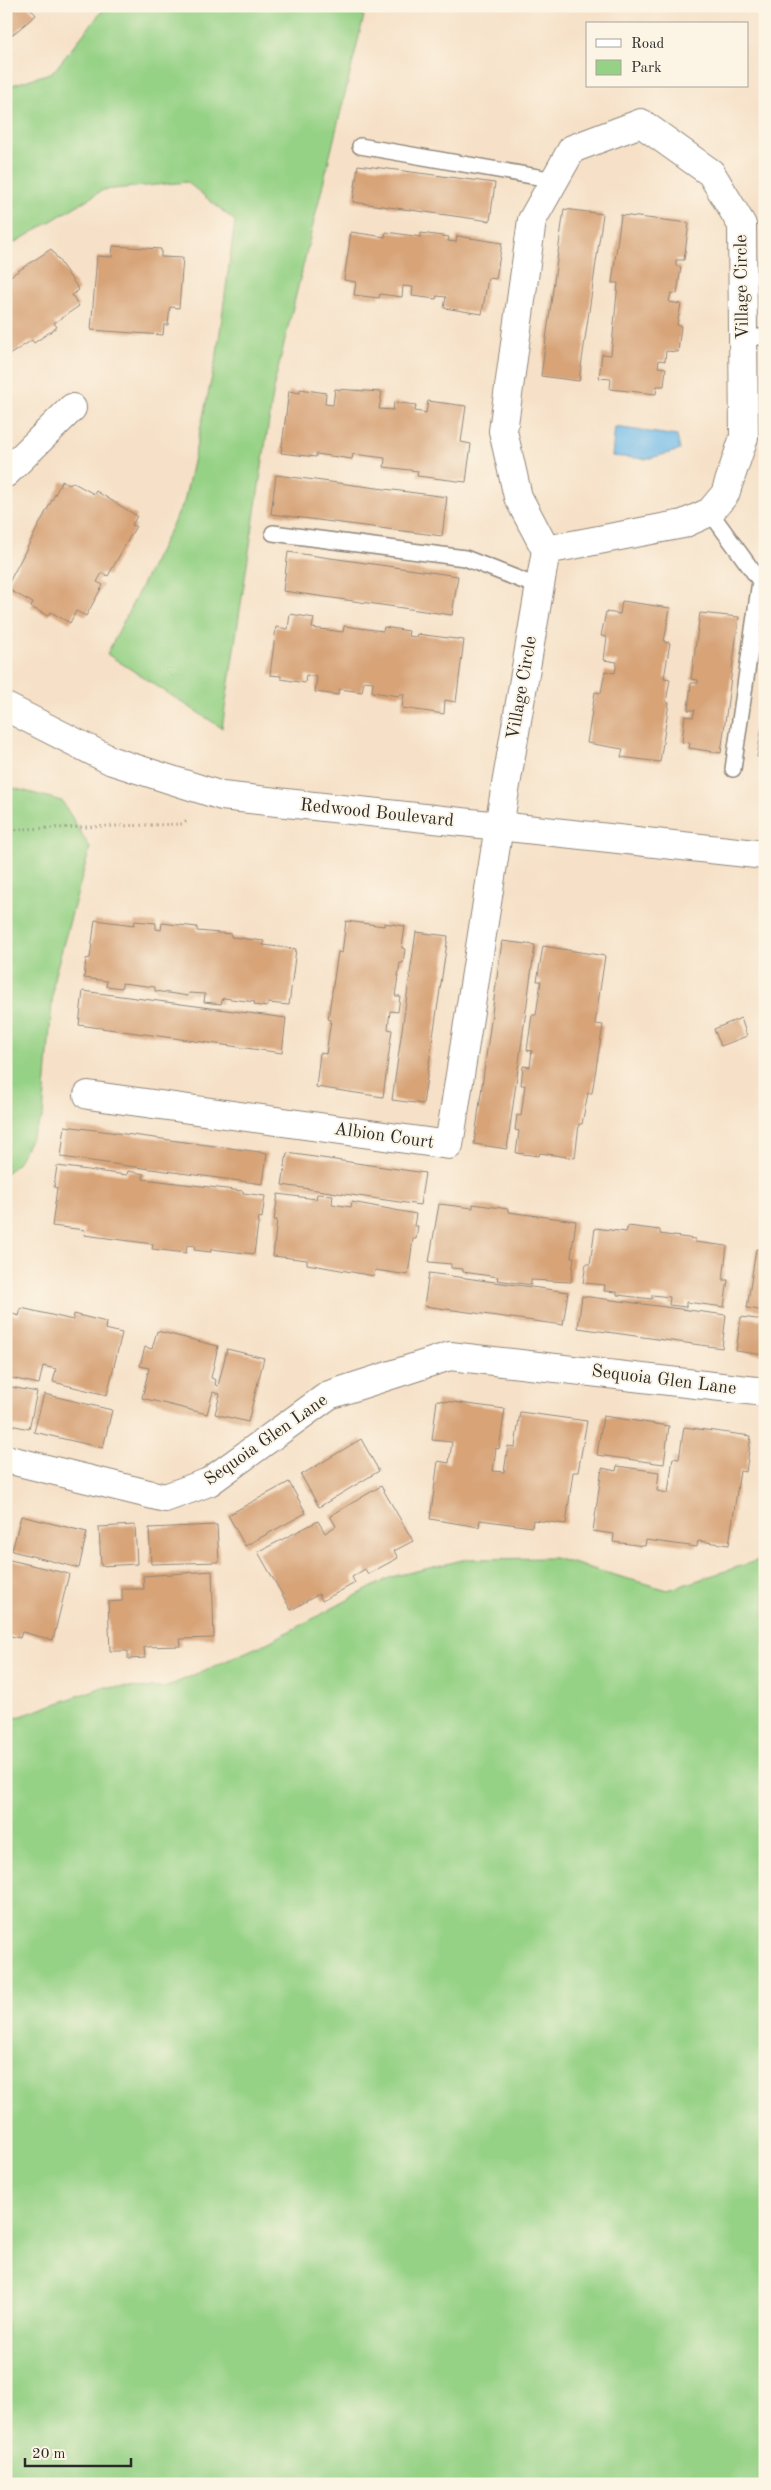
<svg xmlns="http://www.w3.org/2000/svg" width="771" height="2490" viewBox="0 0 771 2490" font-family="'Old Standard TT',serif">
<rect width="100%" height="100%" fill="#fcf5e5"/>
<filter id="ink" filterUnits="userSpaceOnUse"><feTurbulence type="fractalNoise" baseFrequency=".02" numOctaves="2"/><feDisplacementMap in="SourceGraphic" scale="10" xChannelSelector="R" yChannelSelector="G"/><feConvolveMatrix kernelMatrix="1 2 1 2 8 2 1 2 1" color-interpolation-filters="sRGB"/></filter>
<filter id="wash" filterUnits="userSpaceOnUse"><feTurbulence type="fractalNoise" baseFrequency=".0096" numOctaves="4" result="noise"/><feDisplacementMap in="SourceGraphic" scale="20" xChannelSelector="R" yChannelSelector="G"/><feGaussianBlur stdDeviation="1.12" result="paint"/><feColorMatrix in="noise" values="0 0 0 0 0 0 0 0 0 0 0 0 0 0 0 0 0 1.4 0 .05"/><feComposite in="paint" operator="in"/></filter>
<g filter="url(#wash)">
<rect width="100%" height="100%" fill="#f6e1c8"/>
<path fill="#96d286" stroke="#607e58" d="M106,6H345L364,16L275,381L222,728L107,654L184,502L217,354L235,221L187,182L103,190L6,248V87L53,72Z
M6,786L62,801L90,848L54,978L43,1116L16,1165L6,1173Z
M554,1558L668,1590L765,1558V2484H6V1730L10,1720L103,1687L164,1688L269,1642L391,1577L467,1559Z"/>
<path fill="#71bbea" stroke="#4e738a" d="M615,427L677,436L680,450L647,459L612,456Z"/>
<g id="blocks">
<path fill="#d7a377" d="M6,6H28L36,15L6,40Z
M358,165L495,183L490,221L353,202Z
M564,209L603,214L579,381L541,376Z
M621,215L689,223L684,260H676V266L681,267L677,294L671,293L669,302L681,304L677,325L681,326L678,352L666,351L665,361L659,360L658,367L666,368L664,386H657L656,394L610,389L611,379L599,378L602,354L611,355L618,283H612Z
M351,232L385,237L386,232L421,237V233L449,237L448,241L456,242L457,236L502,243L496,279L488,278L482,314L444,308L446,297L437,296L436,299L412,296L413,287L403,286L402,297L380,294L379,298L354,295L356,282L344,280Z
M113,246L161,249V257L183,258L179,308L170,307L168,325H164L163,335L91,330L97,256L112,257Z
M51,249L79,290L72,295L79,306L54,323L57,327L34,343L32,340L6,357V279Z
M300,389L326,393L325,404L333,405L335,389L382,392L379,409L393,410L394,402L416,405L415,411L426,413L428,401L466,406L461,442L471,444L466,482L417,476L418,471L384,467L385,458L353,454L352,459L316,454V457L281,453L289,391L300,393Z
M276,475L447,497L442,536L271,514Z
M62,481L70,485L72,482L94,494L96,491L137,516L132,525L136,526L108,576L102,573L97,582L103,585L86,616L76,611L70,623L51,612L48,616L31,607L33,603L6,588Z
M288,552L458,576L452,615L283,591Z
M622,601L670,608L664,642L670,643L664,678L670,679L666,702L669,703L660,762L621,757L623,749L587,743L595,692L601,693L605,671L615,673L617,662L604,660L607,637L601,636L606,612L620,614Z
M700,613L739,617L721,753L689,748L690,743L682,742L685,716L693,717L695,710H688L691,683H698V680L691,679Z
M290,614L314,618L312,628L343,632L344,626L383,631L384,627L409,631L408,636L416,637L417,634L464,640L456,702L445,700L444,714L402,708L404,694H400L399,696L372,692L373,682L364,681L362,692L339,689L338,695L315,692L317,677L306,675L305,683L281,679V676L270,675L276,627L288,629Z
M764,713L765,714V758L757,757Z
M95,920L134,925L135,921L156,923V929L161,930L162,923L197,927V931L231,934V937L264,941L263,945L296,949L289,1005L268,1003L267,1007L254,1005L255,1002L223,998L221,1004L204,1002L205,994L189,993L188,996L155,991V987L122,983V988L106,986L107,981L84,978L86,959L90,958Z
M346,921L384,926V923L405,926L402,948L405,949L403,963H400L395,996H400L398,1012L390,1011L388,1029L392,1030L383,1097L316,1087L320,1053L326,1054L331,1020L328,1019L338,952L342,953Z
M416,932L448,936L423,1104L392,1100Z
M502,941L535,945L507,1149L474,1144Z
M543,946L605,956L595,1024L603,1025L592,1093H588L582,1124H579L575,1158L540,1153L539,1156L516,1153L519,1131L515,1130L517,1115L521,1116L525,1085H521L523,1066L530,1067L532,1051L527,1050L532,1015H536L541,981H537Z
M83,991L286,1018L282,1053L79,1025Z
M741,1018L747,1036L721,1046L714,1029Z
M65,1126L267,1153L263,1184L61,1157Z
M287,1153L425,1173L420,1205L282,1185Z
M57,1166L127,1175L128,1171L144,1174L143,1179L243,1191V1193L265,1196L262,1218L259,1217L254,1254L211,1249V1252L194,1250L195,1246L187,1245L186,1253L152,1249L153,1244L84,1235L85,1230L52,1226L57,1188L54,1187Z
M278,1194L316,1199L317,1194L333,1195L332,1204L351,1207L352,1202L416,1214L414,1226H418L416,1239H413L408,1275L375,1270L374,1276L307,1264V1260L273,1256L277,1220H274Z
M439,1204L473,1208V1204L508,1209V1212L576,1221L571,1257H574L571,1282L531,1280V1285L497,1280L498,1277L463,1272V1269L451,1268V1264L429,1262Z
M628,1226L660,1230V1234L695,1239V1242L727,1246L723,1280H728L724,1307L686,1302V1307L669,1305L670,1297L652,1295V1299L617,1295V1292L604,1291L605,1285L583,1283L586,1264H590L595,1228L626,1232Z
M756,1249L765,1250V1311L747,1308Z
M429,1273L568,1292L563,1325L424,1306Z
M582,1296L726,1315L722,1348L578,1328Z
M21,1308L73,1320L74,1314L106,1322L105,1329L122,1333L107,1395L53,1382L56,1369L43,1366L39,1384L6,1377V1312L19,1316Z
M741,1317L765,1320V1355L736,1351Z
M157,1331L218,1346L211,1378L216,1380L215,1385L218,1386L227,1349L264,1358L248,1422L215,1414L220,1394L213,1392L207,1414L142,1398L149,1368L140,1366L145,1347L152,1349Z
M6,1386L37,1392L29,1429L6,1424Z
M44,1394L112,1410L103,1448L34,1432Z
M437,1400L505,1409L499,1449L496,1448L493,1471L504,1472L508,1446L515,1447L520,1412L587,1421L578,1472H573L566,1524L533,1520L532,1527L480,1520L479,1527L430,1519L438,1461L449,1463L452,1442L432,1440Z
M603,1416L669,1426L664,1464L597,1455Z
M684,1427L751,1436L746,1472L740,1471L729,1545L698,1541L697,1547L646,1540L645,1546L613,1542L614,1534L593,1531L602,1468L616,1471L617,1466L659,1472L657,1491L668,1493L673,1458L679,1459Z
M361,1439L379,1471L319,1507L301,1475Z
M289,1482L306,1513L245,1546L228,1515Z
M381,1486L413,1541L394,1551L398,1558L368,1574L365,1569L352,1577L355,1583L322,1601L319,1594L291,1610L258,1552L318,1521L325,1533L336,1526L330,1516Z
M21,1516L87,1532L79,1568L12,1551Z
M135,1525L137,1564L101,1566L99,1527Z
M217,1525L219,1562L151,1564L149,1528Z
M6,1559L69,1574L53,1640L22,1632L20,1638L6,1635Z
M212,1571L214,1638L180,1639L181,1646L144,1647L145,1658L128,1659V1651H110L108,1602L122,1601V1589H144L143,1576Z"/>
</g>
</g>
<g filter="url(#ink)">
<use href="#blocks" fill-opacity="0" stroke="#90867a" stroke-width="1"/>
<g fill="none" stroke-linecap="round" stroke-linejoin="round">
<defs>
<path id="lane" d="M360,146L555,180
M743,337H765
M710,512L760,581L733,769
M273,533L465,558L539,587"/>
<path id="street" d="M6,473L72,408
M6,707L112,761L222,796L765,855
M88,1095L449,1145L499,826L546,550L518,497L503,431L532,220L572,149L641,123L711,173L742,225L744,437L725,494L710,512L683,524L546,550
M6,1459L165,1498L209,1482L329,1395L450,1356L765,1392"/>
</defs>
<use href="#lane" stroke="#90867a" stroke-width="18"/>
<use href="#street" stroke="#90867a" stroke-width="30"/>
<path stroke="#90867a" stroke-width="3" stroke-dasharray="1 4" stroke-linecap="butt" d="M6,832L19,829L182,824L189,820"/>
<use href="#lane" stroke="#fff" stroke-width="15"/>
<use href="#street" stroke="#fff" stroke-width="28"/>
</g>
</g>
<g text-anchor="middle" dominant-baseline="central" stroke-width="4" stroke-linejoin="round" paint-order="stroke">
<g font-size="18" fill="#2b2b2b" stroke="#fcf5e5">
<text transform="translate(742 287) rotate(-91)">Village Circle</text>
<text transform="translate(522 688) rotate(-80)">Village Circle</text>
<text transform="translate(377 813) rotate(6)">Redwood Boulevard</text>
<text transform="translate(384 1136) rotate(8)">Albion Court</text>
<text transform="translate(664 1380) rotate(7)">Sequoia Glen Lane</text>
<text transform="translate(266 1440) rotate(-35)">Sequoia Glen Lane</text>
</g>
</g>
<rect width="771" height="2490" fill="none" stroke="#fcf5e5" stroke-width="25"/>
<rect x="586" y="22" width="162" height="65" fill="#fcf5e5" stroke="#a8a49b"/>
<rect x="596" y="39" width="25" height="8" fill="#ffffff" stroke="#a8a49b"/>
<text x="631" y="48" font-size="15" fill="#2b2b2b">Road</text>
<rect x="596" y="60" width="25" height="15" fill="#96d286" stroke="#a8a49b"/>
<text x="631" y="72" font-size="15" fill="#2b2b2b">Park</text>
<path d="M25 2458v8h106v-8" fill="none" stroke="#2b2b2b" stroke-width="2.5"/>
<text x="32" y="2458" font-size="15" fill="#2b2b2b" stroke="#fcf5e5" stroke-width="4" paint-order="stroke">20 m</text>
</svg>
